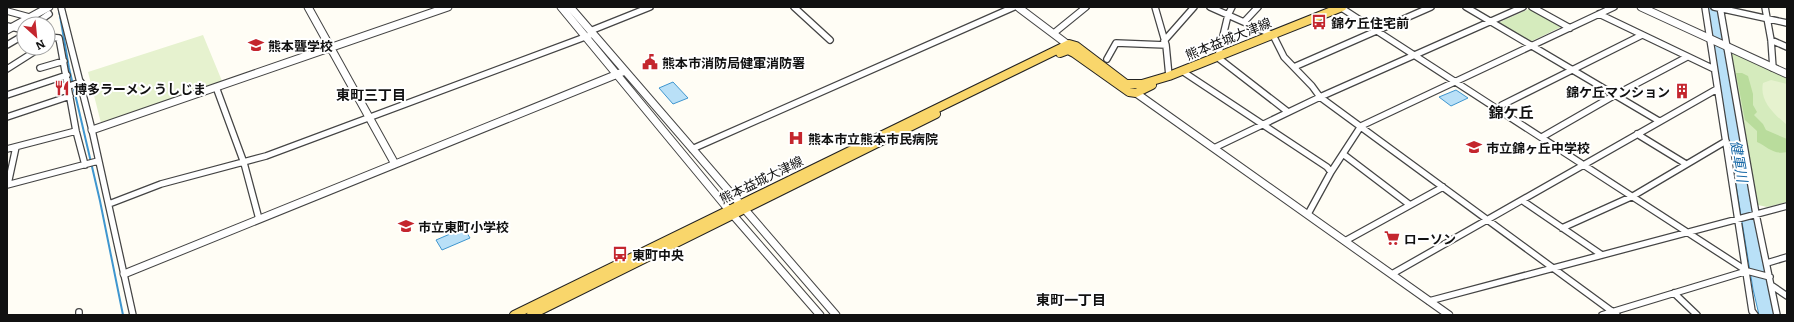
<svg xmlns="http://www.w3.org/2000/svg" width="1794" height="322" viewBox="0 0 1794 322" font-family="Literata,'Noto Sans JP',serif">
<rect width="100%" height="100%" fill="#fffdf5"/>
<path fill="#d5ebbd" d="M1529,9L1561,27L1530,42L1498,23Z
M1731,54H1735L1787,77V202L1767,207L1758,205Z"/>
<path fill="#b9dc9c" d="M1736,73H1742L1748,76L1753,94V105L1757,112L1754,115L1763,124L1766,130L1787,139V152C1773,155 1768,147 1757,142V131L1745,120Z"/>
<path fill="#e6f2cf" d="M203,35L222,81L101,123L88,72Z
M1771,80L1787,84V125C1775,115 1759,101 1763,83Z"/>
<path fill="#b9e0f7" stroke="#3f96cf" d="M1707,7H1718L1758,234L1775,315H1759L1753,289Z
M673,82L688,98L673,104L659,88Z
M1456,90L1468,98L1451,106L1439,97Z
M464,228L470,238L442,250L436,240Z"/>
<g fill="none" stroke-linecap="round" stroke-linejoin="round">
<path stroke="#3f96cf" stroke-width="2" d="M59,10L69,68L100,201L123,315"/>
<defs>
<path id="minor" d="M61,7L92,130L133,315
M794,7L830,40
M1155,7L1166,45L1169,76
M1210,7L1273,35L1284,57L1312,86L1320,97L1617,315
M1340,7L1747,271L1770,277
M1466,7L1659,121
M1532,7L1570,28
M1705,7L1752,311L1755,315
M1714,7L1787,23
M1720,7L1756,214L1777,315
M1765,7L1771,40L1773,68
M7,11L29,17
M1599,14L1714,69
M1244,22L1258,7
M35,24L49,14
M7,26L24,30
M590,31L650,7
M1054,33L1086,7
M48,37L59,38L76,131L85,165
M1771,40L1787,47
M1164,41L1194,7
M7,45L24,35
M1217,57L1288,112
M1218,57L1228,15L1232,7
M1107,59L1116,43L1166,45
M1294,67L1431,7
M40,68L64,61
M7,69L40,48
M1182,71L1327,167L1331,172
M69,86L81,82
M216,87L244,163L259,219
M7,95L67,75
M1499,109L1502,105L1642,35
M7,117L70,96
M1637,134L1686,164
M1542,137L1615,95L1687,57
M1214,148L1320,97L1523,7
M7,149L76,131
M692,149L1014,7
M1343,154L1410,205
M8,184L16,147
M7,185L98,161
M1523,201L1602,255
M109,204L161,184L266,156L593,34
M1308,214L1331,172L1361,126L1614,7
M1562,228L1633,196L1726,141
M1345,241L1443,187
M1767,263L1787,257
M1392,274L1717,89
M1771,285L1787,296
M1674,293L1697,315
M1429,301L1787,206
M79,312V315
M1602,315L1747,271"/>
<path id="tertiary" d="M308,7L395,164
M561,7L733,215L820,315
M570,7L836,315
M1018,7L1071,47
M1641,7L1787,74
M7,30L49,7
M1136,93L1449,315
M92,130L448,7
M124,274L625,71"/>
<path id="primary" d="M1060,53L1068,50L1074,53L1129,92L1136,93L1152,85
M514,315L1069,44L1076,46L1126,84H1142L1169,76L1342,7
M531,315L936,114"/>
</defs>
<use href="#minor" stroke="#444" stroke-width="8"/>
<use href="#tertiary" stroke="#444" stroke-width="9"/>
<use href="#primary" stroke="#222" stroke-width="10"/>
<use href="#minor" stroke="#fff" stroke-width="5.5"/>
<use href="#tertiary" stroke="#fff" stroke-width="7"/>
<use href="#primary" stroke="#f9d66b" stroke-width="8"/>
</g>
<defs>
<symbol id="bus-bare" viewBox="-9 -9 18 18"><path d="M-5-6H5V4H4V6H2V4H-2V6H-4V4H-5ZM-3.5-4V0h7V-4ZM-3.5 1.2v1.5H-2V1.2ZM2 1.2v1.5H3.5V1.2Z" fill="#c4262e" stroke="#fff" stroke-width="2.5" paint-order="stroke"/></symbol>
<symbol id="school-bare" viewBox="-9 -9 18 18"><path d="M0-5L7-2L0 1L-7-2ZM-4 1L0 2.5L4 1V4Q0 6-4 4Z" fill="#c4262e" stroke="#fff" stroke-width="2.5" paint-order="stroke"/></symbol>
<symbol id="civic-bare" viewBox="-9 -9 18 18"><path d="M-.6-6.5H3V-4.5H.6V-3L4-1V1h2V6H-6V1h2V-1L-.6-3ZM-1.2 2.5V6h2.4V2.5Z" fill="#c4262e" stroke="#fff" stroke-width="2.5" paint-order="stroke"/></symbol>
<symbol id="restaurant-bare" viewBox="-9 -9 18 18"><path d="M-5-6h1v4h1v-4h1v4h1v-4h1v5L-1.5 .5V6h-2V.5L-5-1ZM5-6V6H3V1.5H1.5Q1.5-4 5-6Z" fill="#c4262e" stroke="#fff" stroke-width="2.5" paint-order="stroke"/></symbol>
<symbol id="building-bare" viewBox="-9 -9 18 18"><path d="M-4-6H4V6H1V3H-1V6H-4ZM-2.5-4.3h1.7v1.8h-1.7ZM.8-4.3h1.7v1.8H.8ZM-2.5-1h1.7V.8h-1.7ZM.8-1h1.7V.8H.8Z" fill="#c4262e" stroke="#fff" stroke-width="2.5" paint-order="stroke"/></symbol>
<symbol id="hospital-bare" viewBox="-9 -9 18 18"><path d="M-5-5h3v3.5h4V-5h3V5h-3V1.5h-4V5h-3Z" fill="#c4262e" stroke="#fff" stroke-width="2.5" paint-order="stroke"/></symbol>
<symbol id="supermarket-bare" viewBox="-9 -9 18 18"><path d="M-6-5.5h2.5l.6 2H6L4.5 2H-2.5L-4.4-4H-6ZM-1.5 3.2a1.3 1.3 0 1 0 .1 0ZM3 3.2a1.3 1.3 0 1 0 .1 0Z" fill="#c4262e" stroke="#fff" stroke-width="2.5" paint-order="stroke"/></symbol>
</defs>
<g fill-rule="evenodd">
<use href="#bus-bare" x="1308" y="11" width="22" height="22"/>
<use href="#school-bare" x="245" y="34" width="22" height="22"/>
<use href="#civic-bare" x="639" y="51" width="22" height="22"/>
<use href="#restaurant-bare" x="51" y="77" width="22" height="22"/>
<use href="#building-bare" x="1671" y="80" width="22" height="22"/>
<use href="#hospital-bare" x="785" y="127" width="22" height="22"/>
<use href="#school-bare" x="1463" y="136" width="22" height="22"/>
<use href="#school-bare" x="395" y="215" width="22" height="22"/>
<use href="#supermarket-bare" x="1381" y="227" width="22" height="22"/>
<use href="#bus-bare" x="609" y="243" width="22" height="22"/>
</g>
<g text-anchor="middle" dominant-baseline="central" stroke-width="4" stroke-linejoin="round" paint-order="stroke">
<g font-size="13" font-weight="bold" fill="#111" stroke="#fff" text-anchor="start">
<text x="1331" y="22">錦ケ丘住宅前</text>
<text x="268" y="45">熊本聾学校</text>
<text x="662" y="62">熊本市消防局健軍消防署</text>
<text x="74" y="88">博多ラーメン うしじま</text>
<text x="1670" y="91" text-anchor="end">錦ケ丘マンション</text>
<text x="808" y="138">熊本市立熊本市民病院</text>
<text x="1486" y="147">市立錦ヶ丘中学校</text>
<text x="418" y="226">市立東町小学校</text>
<text x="1404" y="238">ローソン</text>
<text x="632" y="254">東町中央</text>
</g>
<g font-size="13" fill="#111" stroke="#fff">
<text transform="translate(1228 38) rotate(-22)">熊本益城大津線</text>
<text transform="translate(761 179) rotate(-26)">熊本益城大津線</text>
</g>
<g font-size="14" font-weight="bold" fill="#111" stroke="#fff">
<text x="371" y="94">東町三丁目</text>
<text x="1071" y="299">東町一丁目</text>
</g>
<g font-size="14" font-style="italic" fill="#1768a6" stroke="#fff">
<text transform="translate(1740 161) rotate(80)">健軍川</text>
</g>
<g font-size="15" font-weight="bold" fill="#111" stroke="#fff">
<text x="1511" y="111">錦ケ丘</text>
</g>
</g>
<rect width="1794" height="322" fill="none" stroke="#111111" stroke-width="16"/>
<g transform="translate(36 36) rotate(153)"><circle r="19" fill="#ffffff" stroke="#a0a0a0"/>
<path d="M0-3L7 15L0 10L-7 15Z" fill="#c4262e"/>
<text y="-6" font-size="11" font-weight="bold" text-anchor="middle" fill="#111111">N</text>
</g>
</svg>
